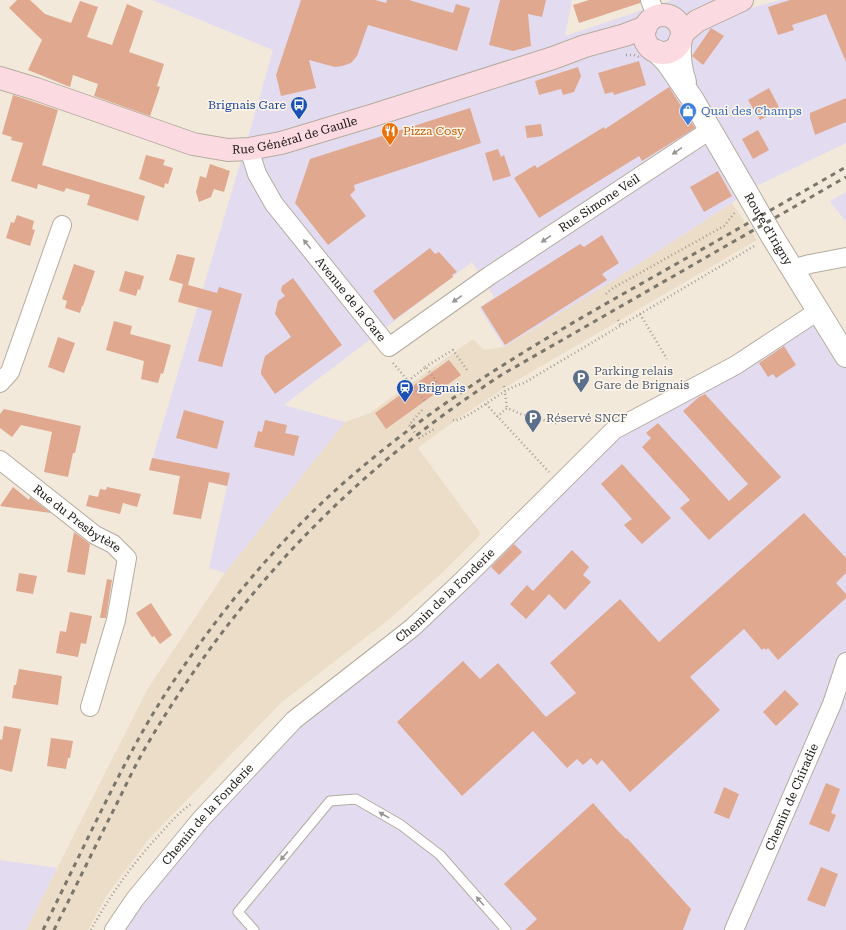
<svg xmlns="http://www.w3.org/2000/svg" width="846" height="930" viewBox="0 0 846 930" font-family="'Roboto Serif',serif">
<rect width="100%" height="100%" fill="#f2e9da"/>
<path fill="#ebddc8" d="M732,203L757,240L509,385L463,415L418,448L481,534L443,572L387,621L282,702L148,840L107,895L88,930H26L147,690L225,573L345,422L370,413L473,339L484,350L504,347L614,280Z"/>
<path fill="#e3dcf1" d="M152,0H572L565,36L672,0H733L734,13L780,0H846V143L759,185L614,280L504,347L479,308L494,297L472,262L284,405L345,422L225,573L209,568L227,486L149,470L251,127L273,50Z
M846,192V222L830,201Z
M827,310L846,343V930H122L170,865L297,724L617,434Z
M0,860L57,868L26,930H0Z"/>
<path fill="#dfa88f" d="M17,0H30L45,14L71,23L80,1L98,7L87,37L112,45L127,4L143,11L129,52L164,64L157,86L160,87L150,116L94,96L98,84L73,75L70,87L28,70L42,40L9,8Z
M301,0H375L386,3L387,0H409L453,13L456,4L470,8L457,51L368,25L357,56L351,63L342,66L335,67L309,60L316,88L281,96L276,75Z
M500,0H546L542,17L528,14L531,46L513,51L489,45Z
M589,0H640V3L579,23L573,5Z
M790,0H846V62L826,14L792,25L794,30L778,35L768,7Z
M711,28L724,36L703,65L692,56Z
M639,61L646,85L614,95L613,92L605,94L598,73Z
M578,67L581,76L574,92L563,95L561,89L539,95L535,81Z
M669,87L695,128L642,161L639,156L539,218L514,178L535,165L537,168L604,127L605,129Z
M769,88L780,109L760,120L748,100Z
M13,95L58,110L42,165L145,196L138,221L87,205L90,195L66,188L64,192L38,184L37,189L11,181L23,143L11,140L12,137L2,134Z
M846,98V122L815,135L810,118V113Z
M470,108L481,143L354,185L355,190L350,195L366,216L328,245L295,203L310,159Z
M541,124L543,136L527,138L525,126Z
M758,130L769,150L753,159L742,139Z
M498,149L501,157L504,155L511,176L493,181L485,153Z
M146,155L165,160L163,165L173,168L168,184L165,183L164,188L139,179Z
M210,164L230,171L224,192L214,189L211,197L199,202L196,192L200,176L206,178Z
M718,171L732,196L704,212L690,187Z
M17,215L34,221L32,229L35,230L30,246L6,238L11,222L14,223Z
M602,235L619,263L602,274L607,280L505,345L481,307L580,244L584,247Z
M430,248L435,254L439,252L457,272L452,275L453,277L394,320L373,291Z
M177,254L195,258L188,285L217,293L219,287L242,294L222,367L198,361L212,311L178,302L183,284L169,280Z
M74,264L95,271L83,306H82L80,313L65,308L67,301L62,299Z
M125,271L144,276L140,290L138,289L136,296L119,291Z
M293,278L342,345L275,394L261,374V371L265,356L291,337L275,314L278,301L285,296L281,291L282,286Z
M114,321L132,326L130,334L171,345L163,374L161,373L158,383L141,379L144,361L106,350Z
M58,337L75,343L64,373L48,367Z
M784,346L796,365L776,378L773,374L768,377L759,363Z
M449,360L461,375L386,429L375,413Z
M705,394L781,477L709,540L680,508L690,500L642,447L651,438L646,433L658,423L729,501L748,484L683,411L699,397Z
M4,409L81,426L75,453H73L68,477L44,472L52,432L21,425L12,437L0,428V414Z
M184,410L224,421L217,449L176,438Z
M265,420L287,425L285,433L299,436L294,456L254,447L258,431L262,432Z
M152,458L230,473L227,486L209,482L201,519L173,514L180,476L149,470Z
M622,464L671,518L642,544L624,525L632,519L601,484Z
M13,487L29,500L30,497L51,513L0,506Z
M107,487L141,494L137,507L123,503L120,514L86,506L89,495L98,497L100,489L106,490Z
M804,513L846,558V573L836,583L846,594V598L778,660L768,648L766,650L764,648L762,650L744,629L690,677L720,710L630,792L602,760L597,765L591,758L583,765L577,759L567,768L533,731L462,796L397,722L463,661L480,679L498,663L546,717L576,693L550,663L620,599L659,642Z
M74,532L90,544L85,575L67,572Z
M514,544L522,552L499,575L491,567Z
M572,550L589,567L583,575L591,582L565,610L549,594L526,619L510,604L527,585L533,591Z
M19,573L37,576L33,594L16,591Z
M107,579L112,580L106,618H100Z
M151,603L172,635L160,644L154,636L152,637L136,613Z
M70,612L92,616L86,644L81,643L78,657L56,653L60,631L66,632Z
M19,669L62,676L58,705L12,698L14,685H16Z
M785,690L799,704L776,726L763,712Z
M4,726L21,729L12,772L0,769V739L2,740Z
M51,738L73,741L70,758H68L66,769L47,766Z
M826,783L840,789L831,813L836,815L829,832L809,824Z
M724,787L739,794L729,819L714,813Z
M593,803L618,831L626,839L627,838L691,909L683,930H525L537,919L504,884Z
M821,867L838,874L825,907L807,900Z"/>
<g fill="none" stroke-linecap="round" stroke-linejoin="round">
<defs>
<path id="service" d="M254,930L238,912L330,801L356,799L401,825L440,855L506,930"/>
<g id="minor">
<path d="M650,0L656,16"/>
<path id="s1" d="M249,149L257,174L274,204L389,347L489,276L710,130"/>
<path d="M792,269L810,264L846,257"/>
<path d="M0,383L10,372L62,225"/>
<path id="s2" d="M0,460L95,535L113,544L127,558L116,620L90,707"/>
<path id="s3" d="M114,930L135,899L202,818L294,720L412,628L464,579L614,430L736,365L818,311"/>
<path id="s4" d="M734,930L832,704L846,662"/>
</g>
<g id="tertiary">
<path d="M680,41C679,56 680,68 685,82"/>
<path id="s5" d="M656,51L667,62L693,100L772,236L846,356"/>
</g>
<g id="secondary">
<circle cx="663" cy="34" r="19"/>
<path d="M682,34L697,21L742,0"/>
<path id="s6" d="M0,78L36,89L193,144L228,150L249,149L281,143L374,115L553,58L585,46L625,35L646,27"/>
</g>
</defs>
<use href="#service" stroke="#b5ac9f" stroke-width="11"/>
<use href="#minor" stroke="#b5ac9f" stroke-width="20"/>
<use href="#tertiary" stroke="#b5ac9f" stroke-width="24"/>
<use href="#secondary" stroke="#b5ac9f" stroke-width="24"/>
<path stroke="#a59e92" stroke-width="2.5" stroke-dasharray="1 3" stroke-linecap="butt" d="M626,55H634L639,57
M606,294L613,288L724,226L736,211
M640,314L667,359
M618,320L621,325
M393,363L425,401
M425,367L453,350L467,370
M408,381L426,367L442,389
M504,386L507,408
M486,404L549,472
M422,410L409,425L419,438L436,428
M497,417L507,408L521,414L559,424
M453,420L455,421C480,412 499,390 524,383L756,245
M91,930C110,895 133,863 160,834C170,823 179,812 191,804"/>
<use href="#service" stroke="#fff" stroke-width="9"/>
<use href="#minor" stroke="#fff" stroke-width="18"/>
<use href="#tertiary" stroke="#fff" stroke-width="22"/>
<use href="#secondary" stroke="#fcdae1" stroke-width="22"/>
<path stroke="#7b766c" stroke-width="3" stroke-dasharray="5 5" stroke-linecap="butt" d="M43,930C70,875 96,820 124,766C139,737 155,709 173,682C226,603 288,529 361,468C453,390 557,331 662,272C724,237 785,202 846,167
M54,930C73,892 92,853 111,815C122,794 132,771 144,750C235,594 351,472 503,374L846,177"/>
</g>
<defs><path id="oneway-solid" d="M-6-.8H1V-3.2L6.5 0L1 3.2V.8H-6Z"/></defs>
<g fill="#989694">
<use href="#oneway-solid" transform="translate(677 151) rotate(146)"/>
<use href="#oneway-solid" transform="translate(546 239) rotate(146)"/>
<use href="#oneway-solid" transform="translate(307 244) rotate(-129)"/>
<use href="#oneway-solid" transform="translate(457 299) rotate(145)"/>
<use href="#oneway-solid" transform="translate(384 815) rotate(-151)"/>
<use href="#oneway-solid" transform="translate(284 856) rotate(130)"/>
<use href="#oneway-solid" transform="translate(480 901) rotate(-131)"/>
</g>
<defs>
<symbol id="bus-pin" viewBox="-11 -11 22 30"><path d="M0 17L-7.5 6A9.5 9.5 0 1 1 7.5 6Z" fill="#1a4fb4" stroke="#fef6ea"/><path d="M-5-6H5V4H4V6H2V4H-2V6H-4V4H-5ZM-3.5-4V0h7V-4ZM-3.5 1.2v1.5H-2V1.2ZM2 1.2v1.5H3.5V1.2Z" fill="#fff"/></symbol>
<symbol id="shop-pin" viewBox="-11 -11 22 30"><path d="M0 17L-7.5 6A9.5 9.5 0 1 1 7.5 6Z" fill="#3f7fe0" stroke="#fef6ea"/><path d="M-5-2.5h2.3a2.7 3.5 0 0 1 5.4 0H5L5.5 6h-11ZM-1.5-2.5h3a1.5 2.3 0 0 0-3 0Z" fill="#fff"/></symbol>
<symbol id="restaurant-pin" viewBox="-11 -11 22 30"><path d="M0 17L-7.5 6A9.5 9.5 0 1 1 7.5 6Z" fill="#e8710a" stroke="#fef6ea"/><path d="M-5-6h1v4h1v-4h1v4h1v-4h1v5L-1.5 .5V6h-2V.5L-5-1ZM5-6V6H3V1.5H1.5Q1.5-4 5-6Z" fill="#fff"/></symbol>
<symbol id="parking-pin" viewBox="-11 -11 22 30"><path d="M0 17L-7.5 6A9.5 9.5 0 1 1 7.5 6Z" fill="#5c6f8a" stroke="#fef6ea"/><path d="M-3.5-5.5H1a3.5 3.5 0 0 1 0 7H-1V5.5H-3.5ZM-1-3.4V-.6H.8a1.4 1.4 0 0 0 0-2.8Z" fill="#fff"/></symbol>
<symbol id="station-pin" viewBox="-11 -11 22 30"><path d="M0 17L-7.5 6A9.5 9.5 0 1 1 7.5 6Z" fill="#1a4fb4" stroke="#fef6ea"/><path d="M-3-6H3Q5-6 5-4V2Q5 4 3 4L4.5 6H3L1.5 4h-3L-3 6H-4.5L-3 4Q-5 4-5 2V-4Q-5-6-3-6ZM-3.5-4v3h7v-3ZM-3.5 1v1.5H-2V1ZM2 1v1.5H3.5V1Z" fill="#fff"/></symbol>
</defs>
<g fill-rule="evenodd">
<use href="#bus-pin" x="289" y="95" width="20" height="27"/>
<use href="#shop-pin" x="678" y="101" width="20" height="27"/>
<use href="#restaurant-pin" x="380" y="121" width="20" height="27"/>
<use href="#parking-pin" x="571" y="368" width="20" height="27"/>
<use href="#station-pin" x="395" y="378" width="20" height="27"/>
<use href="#parking-pin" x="523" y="408" width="20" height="27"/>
</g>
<g text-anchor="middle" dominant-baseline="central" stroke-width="3" stroke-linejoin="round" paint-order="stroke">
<g font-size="12" fill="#164399" stroke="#fef6ea" text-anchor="end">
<text x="286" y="105">Brignais Gare</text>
<text x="418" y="388" text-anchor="start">Brignais</text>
</g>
<g font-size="12" fill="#366cbe" stroke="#fef6ea" text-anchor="start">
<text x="701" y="111">Quai des Champs</text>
</g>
<g font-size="12" fill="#c56008" stroke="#fef6ea" text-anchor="start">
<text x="403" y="131">Pizza Cosy</text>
</g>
<g font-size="12" fill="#191611" stroke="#fef6ea">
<text stroke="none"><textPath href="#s6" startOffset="308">Rue Général de Gaulle</textPath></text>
<text stroke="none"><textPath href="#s1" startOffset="499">Rue Simone Veil</textPath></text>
<text stroke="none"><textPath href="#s5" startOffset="211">Route d'Irigny</textPath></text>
<text stroke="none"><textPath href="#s1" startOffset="183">Avenue de la Gare</textPath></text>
<text stroke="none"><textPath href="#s2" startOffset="97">Rue du Presbytère</textPath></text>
<text stroke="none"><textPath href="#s3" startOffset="473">Chemin de la Fonderie</textPath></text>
<text stroke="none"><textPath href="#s4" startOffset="145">Chemin de Chiradie</textPath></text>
<text stroke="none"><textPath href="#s3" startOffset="149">Chemin de la Fonderie</textPath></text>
</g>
<g font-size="12" fill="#4e5e75" stroke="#fef6ea" text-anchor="start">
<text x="594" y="371">Parking relais<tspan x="594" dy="14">Gare de Brignais</tspan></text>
<text x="546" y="418">Réservé SNCF</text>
</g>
</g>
</svg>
